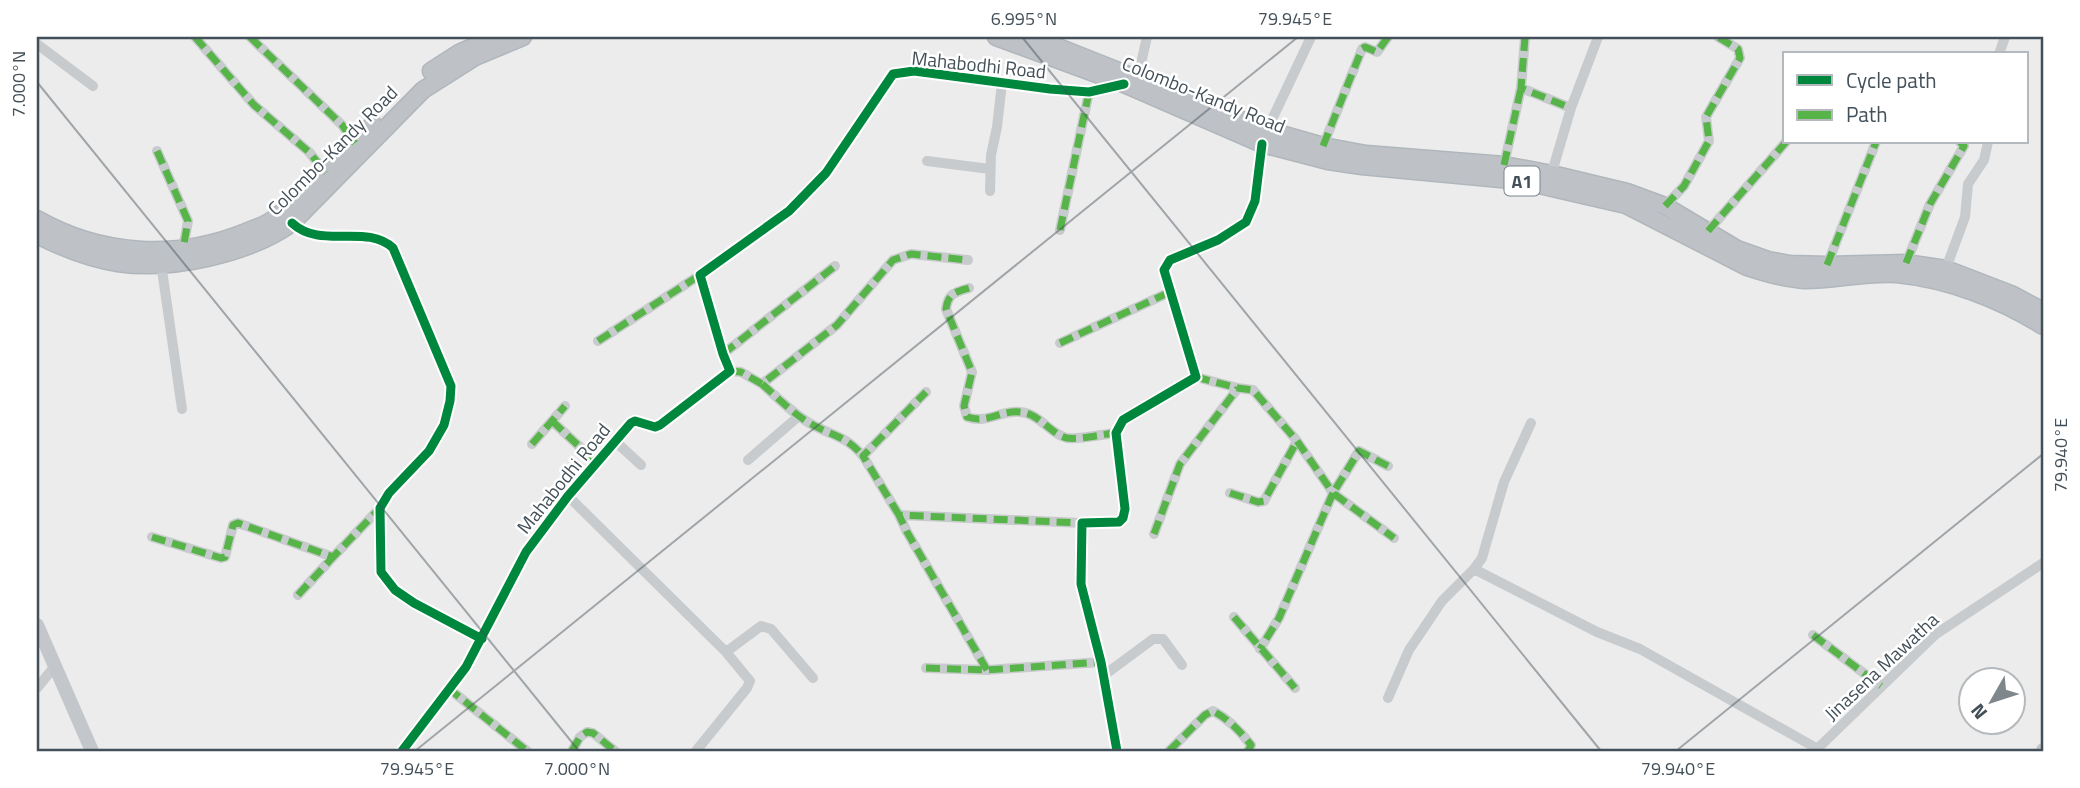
<svg xmlns="http://www.w3.org/2000/svg" width="2080" height="788" viewBox="0 0 2080 788" font-family="'Titillium Web',sans-serif">
<rect width="100%" height="100%" fill="#edecec"/>
<g fill="none" stroke-linecap="round" stroke-linejoin="round">
<defs>
<path id="trunk" d="M996,37L1124,84L1262,144L1328,161L1362,166L1522,181L1626,205L1747,267C1765,273 1786,279 1805,280C1835,280 1866,272 1897,274C1948,279 2000,299 2043,326
M1033,37L1267,130L1323,146L1366,154L1504,165L1552,174L1627,192L1665,206L1737,249L1768,260L1790,264L1827,265L1906,263L1946,269L2011,294L2043,311
M431,71L459,53L495,37
M37,219C100,255 175,260 243,233C252,229 264,226 272,220C308,194 342,156 373,124
M37,235C61,247 91,259 118,263C170,271 249,254 292,223L423,90L475,57L523,37"/>
</defs>
<use href="#trunk" stroke="#b0b7bc" stroke-width="19"/>
<path stroke="#c8cbcd" stroke-width="10" d="M195,37L254,105L309,152L326,173
M250,37L342,125L355,143
M1525,37L1521,88L1571,108
M37,44L93,86
M1999,54L2005,37
M1137,81L1147,37
M1267,130L1311,37
M1323,146L1362,49L1365,47L1377,52L1388,37
M157,151L188,221L183,249
M927,161L990,169
M1504,165L1521,88
M1550,179L1571,108L1598,37
M990,191L991,155L997,127L1002,83
M1665,206L1684,186L1709,141L1706,117L1740,58L1738,49L1718,37
M292,223C321,250 366,223 393,248L451,386L450,401L444,425L429,451L389,493L380,508L381,572L395,590L414,603L482,639
M1060,230L1089,92
M1708,231L1786,142
M161,263L182,409
M1906,263L1930,204L1964,146L1960,142
M1827,265L1876,142
M1945,271L1965,217L1968,184L1984,160L1988,142
M969,288C956,292 948,293 946,309L972,372L964,406L967,417C988,424 1000,410 1020,412C1039,413 1050,434 1067,438C1079,440 1103,434 1116,433
M598,341L700,275
M1060,343L1170,292
M723,354L835,266
M730,371L741,372L762,384L837,325L893,260L911,254L968,260
M1196,377L1238,388L1253,390L1297,441L1333,493L1279,618L1260,649
M762,384C778,398 794,415 813,425C835,437 846,436 863,456
M552,421L596,462
M615,441L641,465
M532,444L565,406
M748,460L799,416
M1388,466L1359,451L1333,493L1394,538
M1230,493L1258,502L1264,501L1297,441
M568,496L726,652
M899,515L863,456L926,392
M1154,534L1180,464L1238,388
M152,537L221,558L225,557L233,525L238,523L333,557L380,508
M1474,569L1597,632L1640,649L1818,749
M298,595L333,557
M1234,617L1295,688
M1813,635L1881,686
M926,668L987,670L1101,662
M987,670L907,532L899,515L1082,523
M1103,676L1153,639H1163L1182,665
M37,688L55,666
M448,688L527,751
M1388,698L1409,650L1442,601L1474,569L1482,558L1504,482L1531,423
M402,751L466,667L526,552L568,496L631,423L635,421L655,427L660,425L730,371L723,354L700,275L789,211L826,173L893,74L914,71L1050,89L1089,92L1124,84
M572,751L580,737L587,732L593,733L615,751
M696,751L747,688L750,681L726,652L761,626L771,629L813,678
M1117,751L1101,662L1081,584L1082,523L1119,522L1123,518L1125,509L1116,433L1123,420L1196,377L1164,270L1170,260L1218,240L1246,222L1255,201L1262,144
M1169,751L1205,715L1213,711C1227,718 1241,732 1251,745L1248,751
M1815,751L1936,634L2043,563"/>
<path stroke="#c3c7cb" stroke-width="14" d="M37,625L92,751
M2043,751V750"/>
<use href="#trunk" stroke="#bec2c7" stroke-width="16"/>
<path stroke="#57b448" stroke-width="7" stroke-dasharray="14 7" stroke-linecap="butt" d="M195,37L254,105L309,152L326,173
M250,37L342,125L355,143
M1525,37L1521,88L1571,108
M1323,146L1362,49L1365,47L1377,52L1388,37
M157,151L188,221L183,249
M1504,165L1521,88
M1665,206L1684,186L1709,141L1706,117L1740,58L1738,49L1718,37
M1060,230L1089,92
M1708,231L1786,142
M1906,263L1930,204L1964,146L1960,142
M1827,265L1876,142
M969,288C956,292 948,293 946,309L972,372L964,406L967,417C988,424 1000,410 1020,412C1039,413 1050,434 1067,438C1079,440 1103,434 1116,433
M598,341L700,275
M1060,343L1170,292
M723,354L835,266
M730,371L741,372L762,384L837,325L893,260L911,254L968,260
M1196,377L1238,388L1253,390L1297,441L1333,493L1279,618L1260,649
M762,384C778,398 794,415 813,425C835,437 846,436 863,456
M552,421L596,462
M532,444L565,406
M1388,466L1359,451L1333,493L1394,538
M1230,493L1258,502L1264,501L1297,441
M899,515L863,456L926,392
M1154,534L1180,464L1238,388
M152,537L221,558L225,557L233,525L238,523L333,557L380,508
M298,595L333,557
M1234,617L1295,688
M1813,635L1881,686
M926,668L987,670L1101,662
M987,670L907,532L899,515L1082,523
M448,688L527,751
M572,751L580,737L587,732L593,733L615,751
M1169,751L1205,715L1213,711C1227,718 1241,732 1251,745L1248,751"/>
<defs>
<path id="cycleway" d="M292,223C321,250 366,223 393,248L451,386L450,401L444,425L429,451L389,493L380,508L381,572L395,590L414,603L482,639
M402,751L466,667L526,552L568,496L631,423L635,421L655,427L660,425L730,371L723,354L700,275L789,211L826,173L893,74L914,71L1050,89L1089,92L1124,84
M1117,751L1101,662L1081,584L1082,523L1119,522L1123,518L1125,509L1116,433L1123,420L1196,377L1164,270L1170,260L1218,240L1246,222L1255,201L1262,144"/>
</defs>
<use href="#cycleway" stroke="#fff" stroke-width="13"/>
<use href="#cycleway" stroke="#00873e" stroke-width="9"/>
</g>
<path fill="none" stroke="#435059" stroke-width="2" stroke-opacity="0.45" d="M1022,37L1601,751M37,82L579,751M415,751L1298,37M1676,751L2043,454"/>
<g text-anchor="middle" dominant-baseline="central" stroke-width="5" stroke-linejoin="round" paint-order="stroke">
<rect fill="#fff" stroke="#7b848b" stroke-width="2" x="1504.5" y="166.5" width="35" height="29" rx="5"/>
<g font-size="18" font-weight="bold" fill="#435059">
<text x="1522" y="181">A1</text>
</g>
<g font-size="19" fill="#435059" stroke="#fff">
<text transform="translate(979 64) rotate(6)">Mahabodhi Road</text>
<text transform="translate(1204 94) rotate(22)">Colombo-Kandy Road</text>
<text transform="translate(332 150) rotate(-45)">Colombo-Kandy Road</text>
<text transform="translate(563 478) rotate(-51)">Mahabodhi Road</text>
<text transform="translate(1881 666) rotate(-43)">Jinasena Mawatha</text>
</g>
</g>
<rect width="2080" height="788" fill="none" stroke="#ffffff" stroke-width="77"/>
<rect x="1783" y="52" width="245" height="91" fill="#ffffff" stroke="#b4b9bd" stroke-width="2"/>
<rect x="1797" y="75" width="35" height="10" fill="#00873e" stroke="#b4b9bd" stroke-width="2"/>
<text x="1846" y="88" font-size="21" fill="#435059">Cycle path</text>
<rect x="1797" y="110" width="35" height="10" fill="#57b448" stroke="#b4b9bd" stroke-width="2"/>
<text x="1846" y="122" font-size="21" fill="#435059">Path</text>
<g transform="translate(1992 701) rotate(231)"><circle r="33" fill="#ffffff" stroke="#b4b9bd" stroke-width="2"/>
<path d="M0-5L12 26L0 18L-12 26Z" fill="#7e878c"/>
<text y="-10" font-size="19" font-weight="bold" text-anchor="middle" fill="#435059">N</text>
</g>
<rect x="38" y="38" width="2004" height="712" fill="none" stroke="#435059" stroke-width="2.5"/>
<g font-size="18" text-anchor="middle" fill="#435059">
<text x="1024" y="25">6.995°N</text>
<text x="1295" y="25">79.945°E</text>
<text transform="translate(19 84) rotate(-90)" y="6">7.000°N</text>
<text transform="translate(2061 455) rotate(-90)" y="6">79.940°E</text>
<text x="417" y="775">79.945°E</text>
<text x="577" y="775">7.000°N</text>
<text x="1678" y="775">79.940°E</text>
</g>
</svg>
